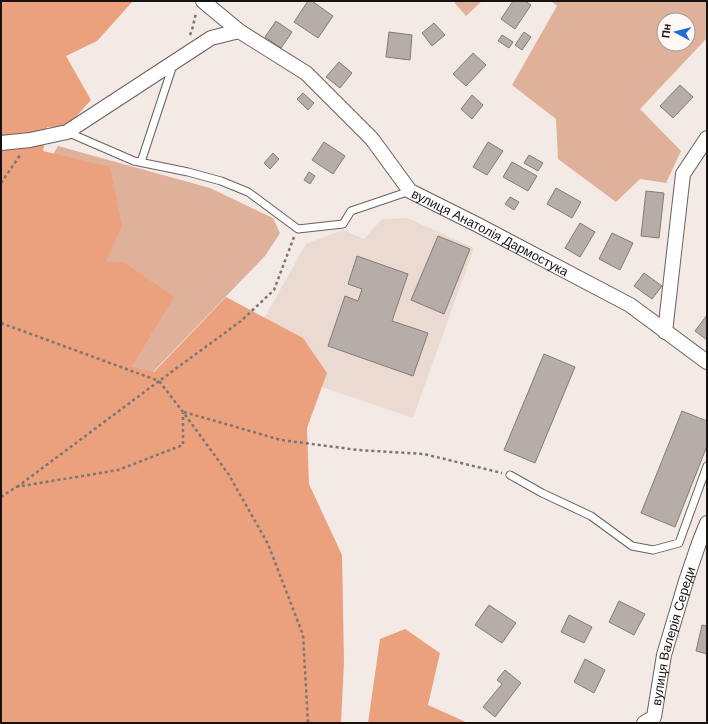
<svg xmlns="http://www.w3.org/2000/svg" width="708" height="724" viewBox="0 0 708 724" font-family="Arial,sans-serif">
<rect width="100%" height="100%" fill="#f4eae5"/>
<path fill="#ebdad2" d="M407,218L474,248L413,418L319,386L262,322L306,244L343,230L364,239L382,219Z"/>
<path fill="#dfb09a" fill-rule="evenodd" d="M453,1H482L466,16Z
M551,1H707V38L640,109L681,151L666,183L640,179L616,202L558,159L556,119L512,85L557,6ZM664,20H688V44H664Z
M58,146L210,188L273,218L280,233L265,256L153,372L132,366L1,312V241Z"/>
<path fill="#eba17e" d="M1,1H133L97,41L66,56L91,100L66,128L47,127L43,151L110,167L122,226L106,261L125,263L174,297L132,366L154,372L226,297L303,338L327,373L307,428L309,484L342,555L344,662L341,723H1Z
M405,629L440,653L428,705L468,723H368L380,639Z"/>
<path fill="#b6aca8" stroke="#837b77" d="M308,1H312L333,16L318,38L294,22Z
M513,1H525L531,5L515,29L501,19Z
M276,21L292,32L281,48L265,37Z
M434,23L445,35L432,46L422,33Z
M389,32L412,35L410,60L386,57Z
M524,32L531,37L522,50L515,45Z
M502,35L513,42L509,48L498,41Z
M473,53L486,65L466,86L453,74Z
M339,62L352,73L340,88L326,77Z
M680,85L693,97L673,118L660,106Z
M303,93L314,103L308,110L297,99Z
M472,95L483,105L472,119L461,109Z
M324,142L345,156L333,174L312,160Z
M488,142L503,151L487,175L473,167Z
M273,153L279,159L270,169L264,163Z
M529,155L543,163L538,171L524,163Z
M512,162L537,176L528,191L503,177Z
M309,172L315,176L310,184L304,180Z
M556,188L581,202L572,218L547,204Z
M646,191L664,193L659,238L641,236Z
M510,197L519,202L514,210L505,204Z
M580,223L595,232L580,257L565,248Z
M612,233L633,243L620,270L599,259Z
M438,236L470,249L444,314L411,300Z
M357,256L408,274L392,321L428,333L413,376L328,346L345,296L358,301L362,289L348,284Z
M644,273L662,286L652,299L634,286Z
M707,315V340L695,331Z
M544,354L575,367L535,463L504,450Z
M682,411L707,421V446L675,527L641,513Z
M619,601L645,614L634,635L609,622Z
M489,605L516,623L502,643L475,625Z
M569,615L592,627L584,643L561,632Z
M702,625L707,626V654L696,651Z
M585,659L605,670L594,693L574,682Z
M505,670L521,683L495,717L483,707L502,684L497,680Z"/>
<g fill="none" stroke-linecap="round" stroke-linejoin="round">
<defs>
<path id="service" d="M67,132L134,161L188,172L221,181L248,192L298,229L343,224L351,211L410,191
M141,162L173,65
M510,475L542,493L591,516L632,546L653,550L679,543L707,466"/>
<g id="minor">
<path id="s1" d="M203,1L239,31L306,73L372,139L410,191L478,225L630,305L707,362"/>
<path d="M1,143L30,140L67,132L211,38L239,31"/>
<path d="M665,332L683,174L707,138"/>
<path id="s2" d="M644,723L654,717L664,655L686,581L699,543L707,523"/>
</g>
</defs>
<use href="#service" stroke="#69615d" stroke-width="9"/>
<use href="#minor" stroke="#69615d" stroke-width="16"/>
<path stroke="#7c7572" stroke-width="2.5" stroke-dasharray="3 3" stroke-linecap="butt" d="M190,35L192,30L196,13
M1,183L21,154
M294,237L274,290L241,321L159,381L183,412L229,475L268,544L303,635L308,723
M1,323L159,381
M184,412L281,440L358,450L424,454L502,473
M17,487L159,381
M1,497L16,487L118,470L183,445V413"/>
<use href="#service" stroke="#fff" stroke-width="7"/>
<use href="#minor" stroke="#fff" stroke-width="14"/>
</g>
<g text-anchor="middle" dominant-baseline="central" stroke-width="3.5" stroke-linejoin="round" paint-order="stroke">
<g font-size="13" fill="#161211" stroke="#fef8f5">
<text stroke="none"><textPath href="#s1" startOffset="374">вулиця Анатолія Дармостука</textPath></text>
<text stroke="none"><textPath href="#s2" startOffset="95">вулиця Валерія Середи</textPath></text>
</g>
</g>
<rect width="708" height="724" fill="none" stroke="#161211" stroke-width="4"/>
<g transform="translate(676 32) rotate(277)"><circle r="19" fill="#fef8f5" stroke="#a19c9a"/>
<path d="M0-3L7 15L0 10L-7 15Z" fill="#236ad6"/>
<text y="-6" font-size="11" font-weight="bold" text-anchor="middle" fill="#161211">Пн</text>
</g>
</svg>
